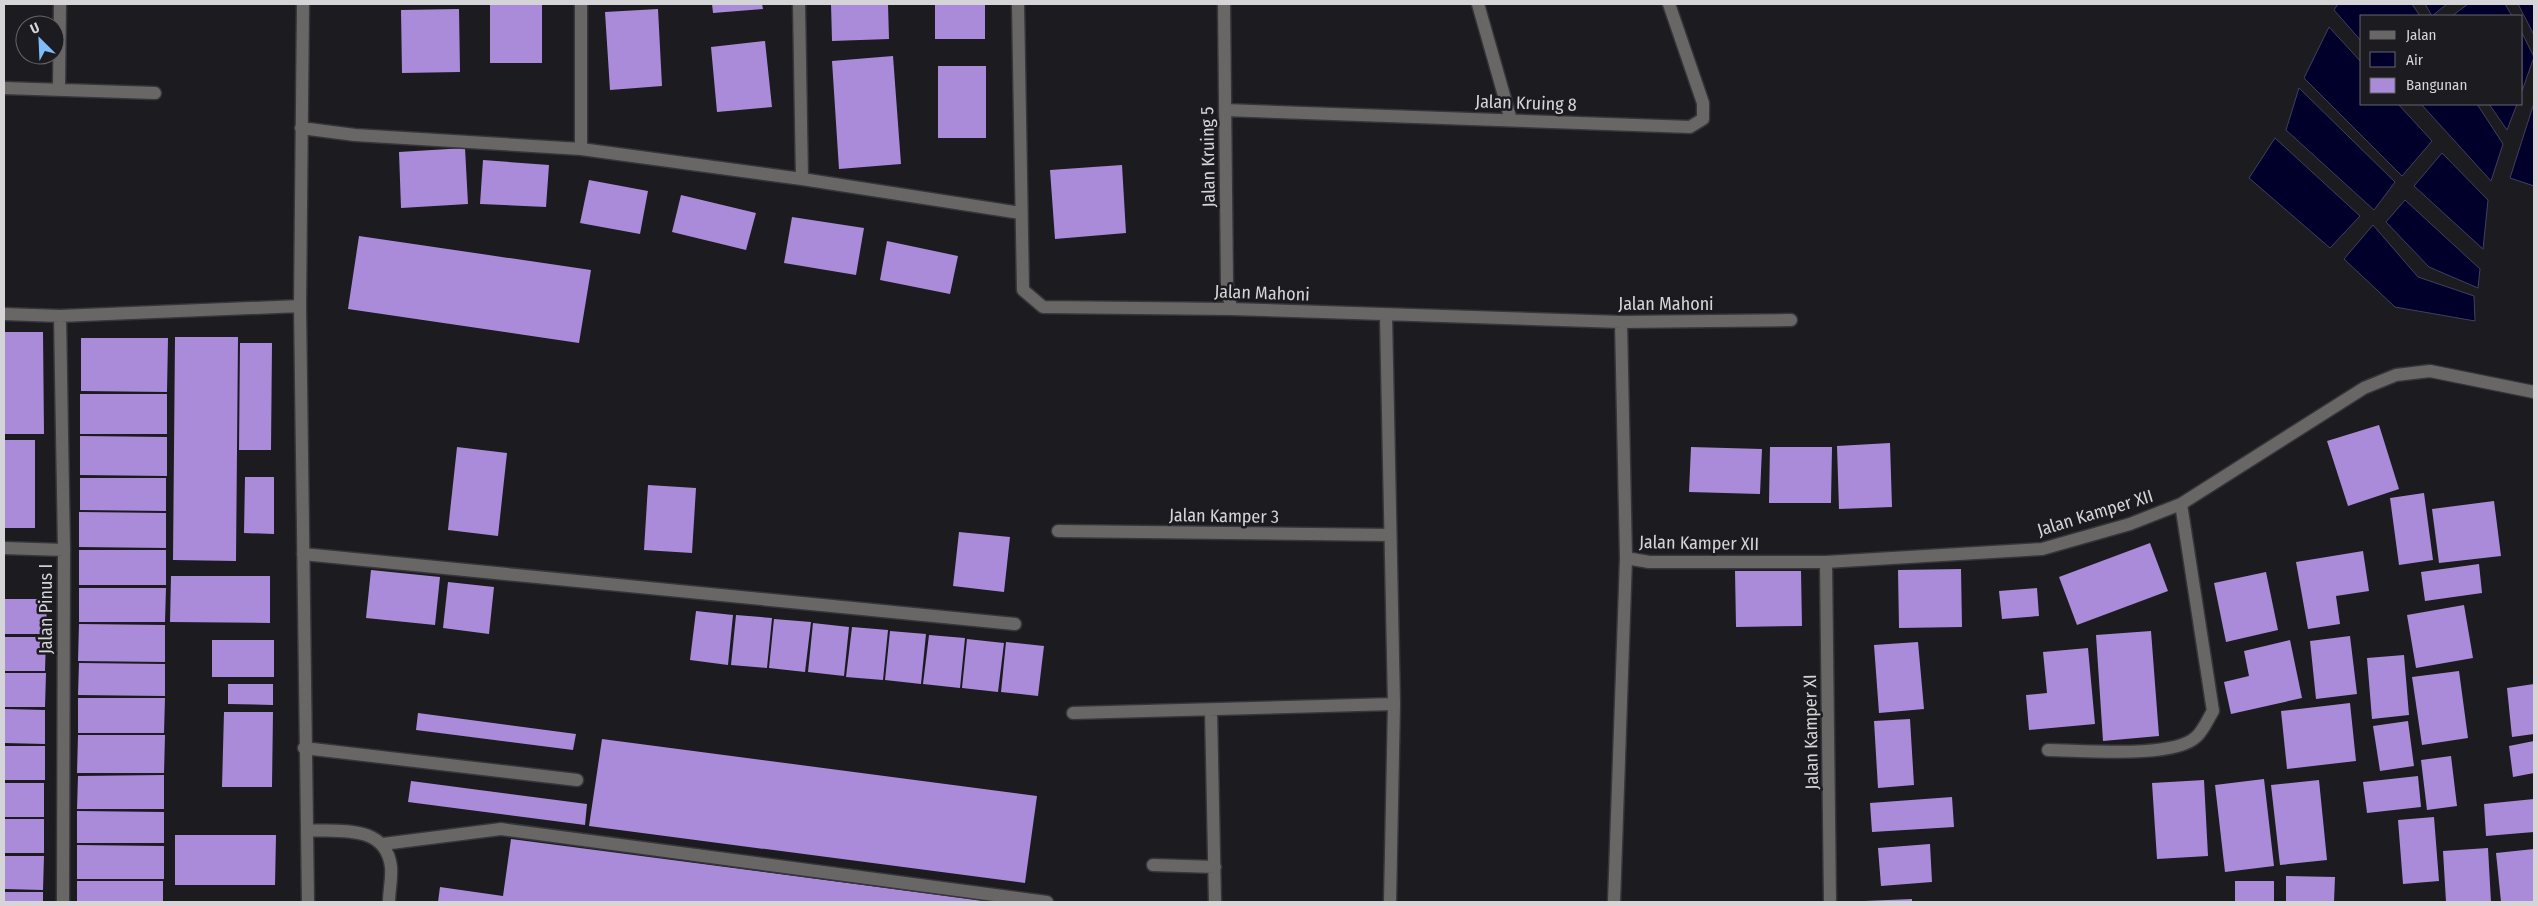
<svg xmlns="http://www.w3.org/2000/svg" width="2538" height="906" viewBox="0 0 2538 906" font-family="'Fira Sans Condensed',sans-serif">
<rect width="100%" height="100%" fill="#1b1b20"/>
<path fill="#00002b" stroke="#40405f" d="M2338,4H2412L2420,16H2362V42L2334,10Z
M2425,4H2447L2432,16Z
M2468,4H2505L2512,16H2452Z
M2518,4H2534V35Z
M2329,27L2362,63V104H2398L2432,141L2402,176L2304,78Z
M2522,33L2534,57L2522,91Z
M2299,88L2395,182L2374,210L2286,130Z
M2534,103V186L2510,178Z
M2421,104H2477L2503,144L2491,181Z
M2489,104H2517L2507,130Z
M2275,138L2360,216L2330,248L2249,178Z
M2442,153L2488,200L2483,249L2414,186Z
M2405,200L2480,269L2478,288L2429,267L2386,222Z
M2373,225L2418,277L2474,296L2475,321L2395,307L2344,259Z"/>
<path fill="#aa8bda" d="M490,4H542V63H490Z
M712,4H762L763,9L713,13Z
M831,4H888L889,39L832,41Z
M935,4H985V39H935Z
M459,9L460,72L402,73L401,10Z
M658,9L662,86L610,90L605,12Z
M765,41L772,107L717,112L711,47Z
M893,56L901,164L839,169L832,61Z
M938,66H986V138H938Z
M465,148L468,204L401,208L399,152Z
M483,160L549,165L546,207L480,204Z
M1122,165L1126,233L1055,239L1050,170Z
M589,180L648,191L640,234L580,223Z
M681,195L756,213L746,250L672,232Z
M792,217L864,228L856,275L784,263Z
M359,236L591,270L579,343L348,309Z
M887,241L958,256L950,294L880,280Z
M4,332H43L44,434H4Z
M175,337H238L236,561L173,560Z
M81,338H168L167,392L81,391Z
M240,343H272L271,450H239Z
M80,394H167V434H80Z
M2379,425L2399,489L2348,506L2327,441Z
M80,436L167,437V476L80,475Z
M4,440H35V528H4Z
M1890,443L1892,507L1839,509L1837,446Z
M457,447L507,453L498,536L448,530Z
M1691,447L1762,449L1760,494L1689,492Z
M1770,447H1832L1831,503H1769Z
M245,477H274V534L244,533Z
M80,478H166V511L80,510Z
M648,485L696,488L692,553L644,550Z
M2424,493L2433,560L2399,565L2390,498Z
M2494,501L2501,556L2439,563L2432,509Z
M79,512L166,513V548L79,547Z
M959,532L1010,537L1004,592L953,586Z
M2150,543L2168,591L2077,625L2059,577Z
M79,550H166V585H79Z
M2363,551L2369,591L2336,596L2340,624L2308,629L2296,562Z
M2479,564L2482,593L2425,601L2421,572Z
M1961,569L1962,627L1899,628L1898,570Z
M371,570L440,577L435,625L366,618Z
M1735,571H1801L1802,626L1736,627Z
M2266,572L2278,630L2226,642L2214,583Z
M171,576H270V623L170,622Z
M448,582L494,587L489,634L443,628Z
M79,588H166L165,622H79Z
M2037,588L2039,616L2002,619L1999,591Z
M4,599H47L46,634H4Z
M2464,605L2473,658L2416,668L2407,615Z
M696,611L733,615L728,665L690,660Z
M736,615L772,618L767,668L731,665Z
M774,619L811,622L805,672L769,668Z
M813,623L849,627L844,676L808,672Z
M79,624L165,625V662L78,661Z
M852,627L888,630L883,680L846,677Z
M890,631L926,634L921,684L885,680Z
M2151,631L2159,736L2103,741L2096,635Z
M929,635L965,638L960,688L923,684Z
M2350,636L2357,694L2316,699L2310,641Z
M4,637H46L45,671H4Z
M967,639L1004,643L998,692L962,688Z
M212,640H274V677H212Z
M2290,640L2302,698L2231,714L2224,682L2249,676L2244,651Z
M1006,642L1044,646L1038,696L1001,692Z
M1918,642L1924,709L1879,713L1874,645Z
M2088,648L2095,724L2029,730L2026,695L2047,693L2043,652Z
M2404,655L2409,715L2372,719L2367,658Z
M79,663L165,664V696L78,695Z
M2459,671L2468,738L2422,745L2412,677Z
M4,673H46L45,707H4Z
M228,684H273V705L228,704Z
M2534,684V734L2512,737L2507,688Z
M78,698H165L164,733H78Z
M2350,703L2356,761L2287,769L2281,711Z
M4,709L45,710V744L4,743Z
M224,712H273L272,787H222Z
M418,713L576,734L573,750L416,730Z
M1910,719L1914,785L1878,788L1874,721Z
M2408,721L2414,766L2380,771L2373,726Z
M78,735H165L164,773H77Z
M602,739L1037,796L1025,883L589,826Z
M2534,741V773L2513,777L2509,746Z
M4,746H45V780H4Z
M2451,756L2457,806L2427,810L2421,760Z
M164,775V809H77L78,776Z
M2418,776L2421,807L2367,813L2363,782Z
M2264,779L2274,866L2225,872L2215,785Z
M2204,780L2208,856L2157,859L2152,783Z
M2319,780L2327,860L2280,865L2271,785Z
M411,781L587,804L585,825L408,802Z
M4,783H44V817H4Z
M1952,797L1954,827L1872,832L1870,803Z
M2534,799V832L2486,836L2484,804Z
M77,811L164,812V843H77Z
M2434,817L2439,881L2403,884L2398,820Z
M4,819H44V853H4Z
M175,835H276L275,885H175Z
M511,839L985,901V902H438L440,887L503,896Z
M1930,844L1932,882L1881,886L1878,848Z
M77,845L164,846V879H77Z
M2488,848L2491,902H2446L2443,851Z
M2534,849V902H2501L2496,853Z
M4,856H44L43,890L4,889Z
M2286,876L2335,877L2334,902H2286Z
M77,881H163V902H77Z
M2235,881H2274V902H2235Z
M4,892H43V902H4Z
M1912,899V902H1864V901Z"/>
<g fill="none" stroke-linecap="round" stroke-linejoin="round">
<defs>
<path id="minor" d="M303,4L300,306L308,902
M799,4L802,179
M1018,4L1023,290L1043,307L1231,309L1621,322L1791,320
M1224,4L1227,284L1231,309
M1478,4L1511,120
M4,88L155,93
M59,88L60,4
M1225,110L1690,127L1703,119V103L1669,4
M301,128L355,135L581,149L802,179L1020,213
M581,149V4
M4,314L60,316L300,306
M60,316L64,550L63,902
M1386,316L1394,704L1390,902
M1058,531L1390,535
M4,548L64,550
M303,554L1015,624
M1626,558L1649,562H1826L2042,549L2130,524L2181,504L2364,388L2396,375L2430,371L2534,392
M1826,562L1830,902
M1211,710L1215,902
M1073,713L1394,704
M304,748L577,780
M2048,750C2081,750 2173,759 2196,737C2203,731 2208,719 2213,711L2181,504
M308,830C340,832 386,824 391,867C392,878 389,891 389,902
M383,844L501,829L1047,902
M1153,865L1215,867
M1614,902L1626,558L1621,322"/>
</defs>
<use href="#minor" stroke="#35353a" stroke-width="15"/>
<use href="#minor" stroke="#696666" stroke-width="12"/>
</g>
<g text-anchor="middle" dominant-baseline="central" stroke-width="5" stroke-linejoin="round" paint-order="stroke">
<g font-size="18" fill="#d5d5d8" stroke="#1b1b20">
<text transform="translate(1526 103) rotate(2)">Jalan Kruing 8</text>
<text transform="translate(1208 157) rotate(-91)">Jalan Kruing 5</text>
<text transform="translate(1262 293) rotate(2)">Jalan Mahoni</text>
<text x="1666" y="304">Jalan Mahoni</text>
<text transform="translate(2095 513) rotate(-17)">Jalan Kamper XII</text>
<text transform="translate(1224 516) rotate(1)">Jalan Kamper 3</text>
<text transform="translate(1699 543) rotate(1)">Jalan Kamper XII</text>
<text transform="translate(46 609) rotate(-90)">Jalan Pinus I</text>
<text transform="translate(1811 732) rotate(-91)">Jalan Kamper XI</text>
</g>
</g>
<rect width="2538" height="906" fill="none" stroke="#d5d5d8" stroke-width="10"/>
<rect x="2360" y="15" width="162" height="90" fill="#1b1b20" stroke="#65656a"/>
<rect x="2370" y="31" width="25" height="8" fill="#696666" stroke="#65656a"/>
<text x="2406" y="40" font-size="15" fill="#d5d5d8">Jalan</text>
<rect x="2370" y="52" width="25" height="15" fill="#00002b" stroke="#65656a"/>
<text x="2406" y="65" font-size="15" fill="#d5d5d8">Air</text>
<rect x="2370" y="78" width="25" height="15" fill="#aa8bda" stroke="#65656a"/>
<text x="2406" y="90" font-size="15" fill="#d5d5d8">Bangunan</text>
<g transform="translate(40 40) rotate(336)"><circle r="24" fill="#1b1b20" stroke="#65656a"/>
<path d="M0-4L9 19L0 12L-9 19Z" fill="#7fbdf9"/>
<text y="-8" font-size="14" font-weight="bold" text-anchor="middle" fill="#d5d5d8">U</text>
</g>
</svg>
